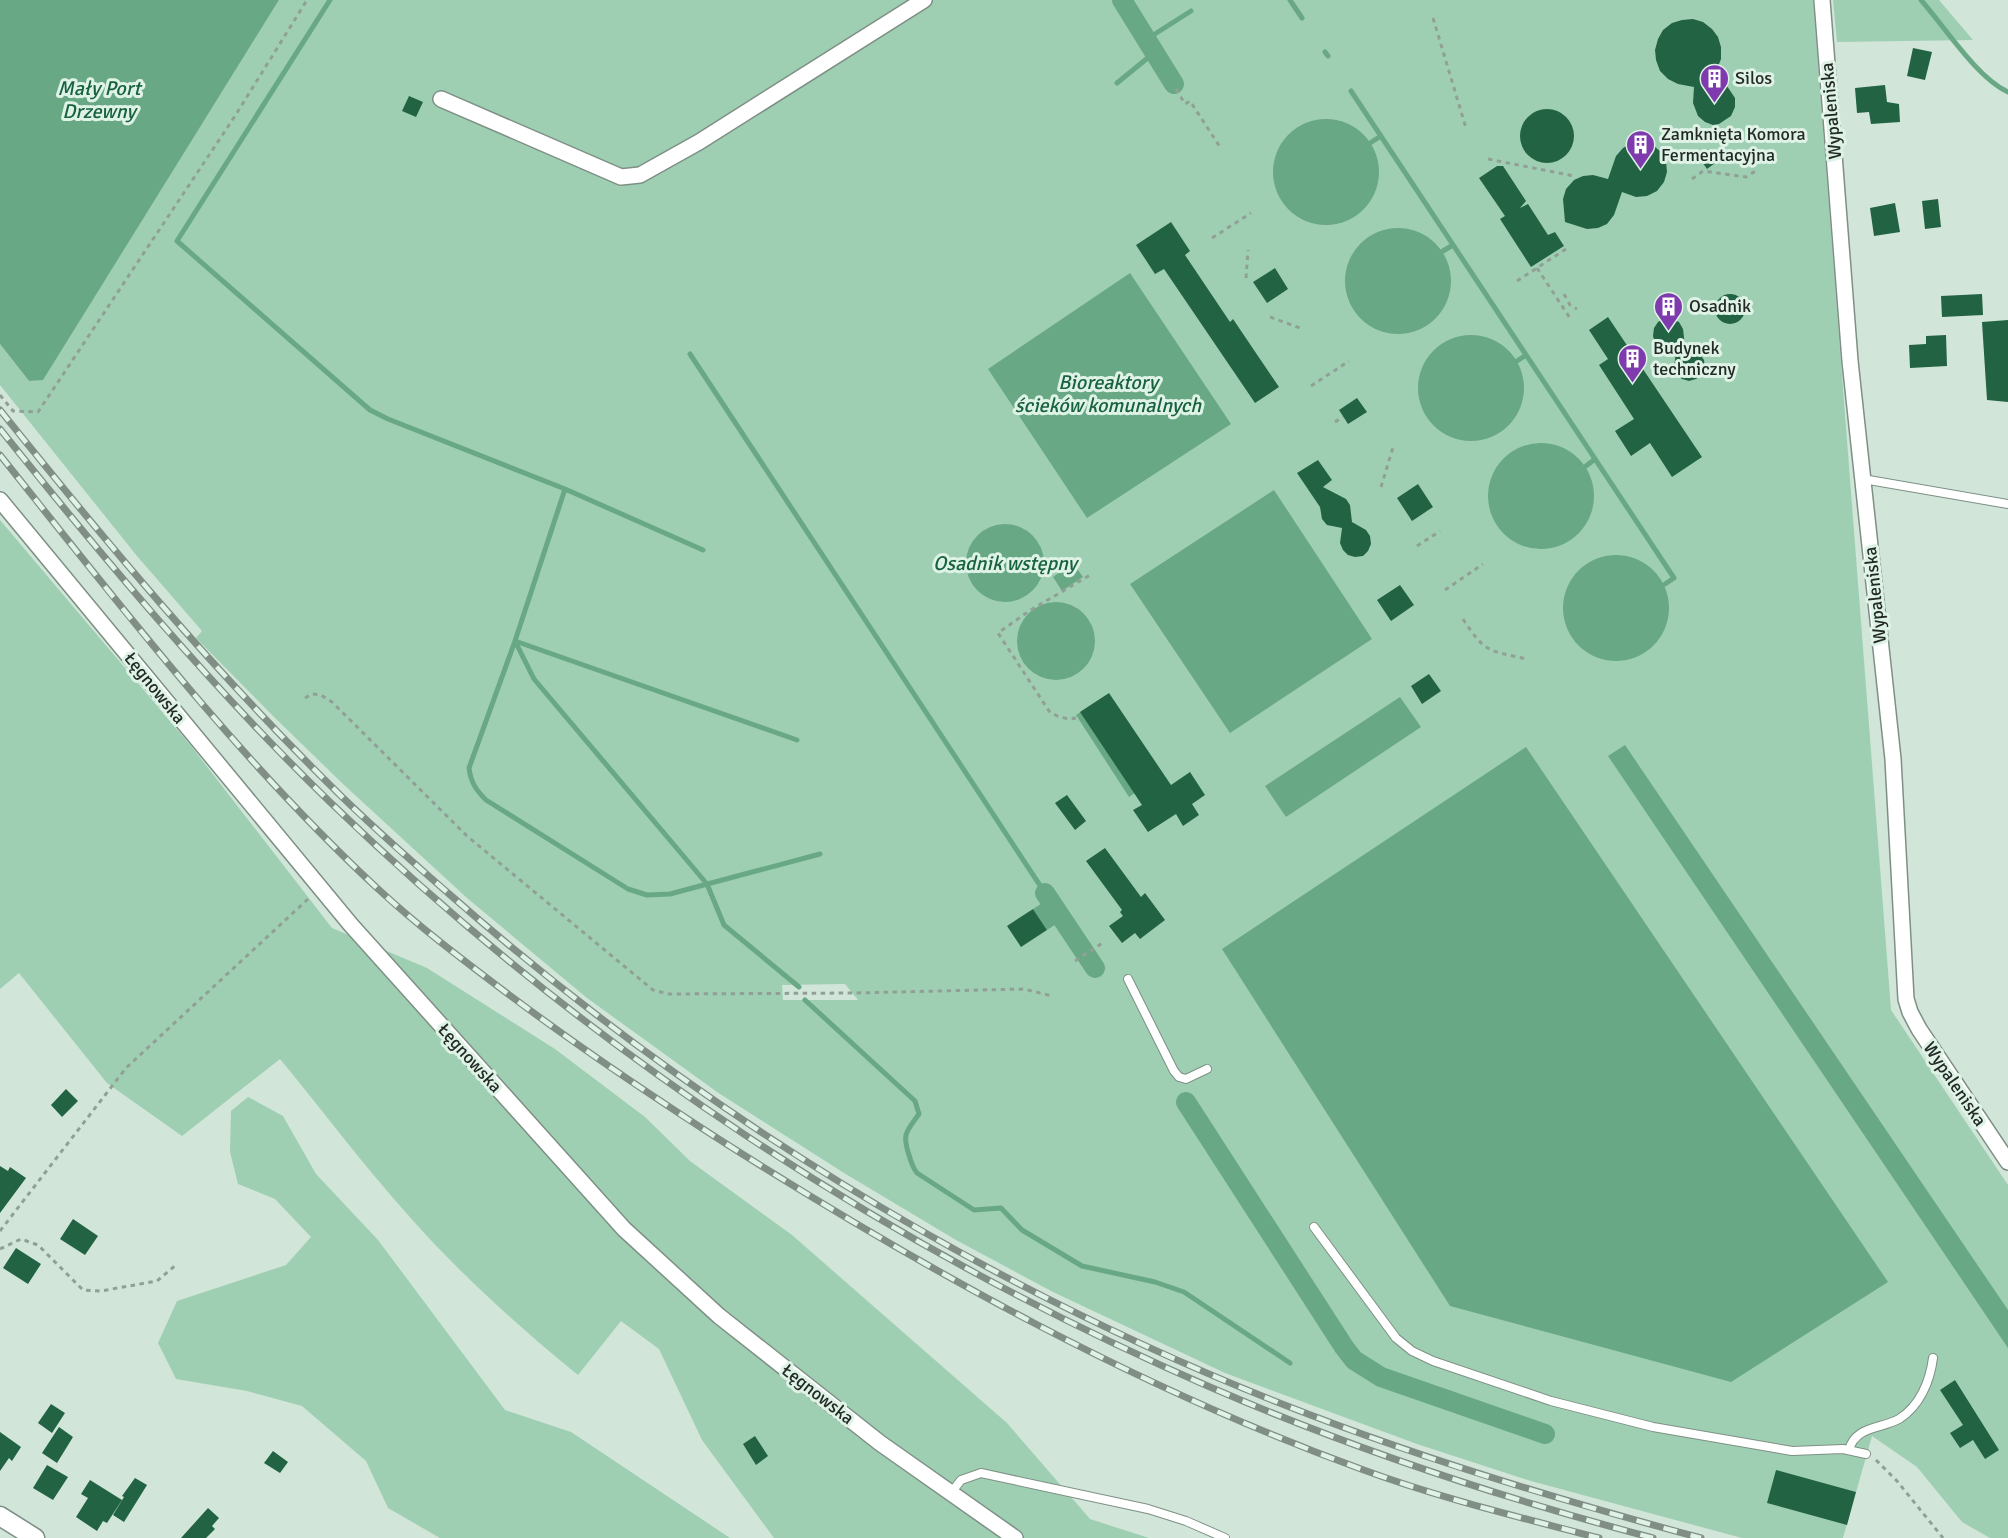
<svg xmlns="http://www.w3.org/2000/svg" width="2008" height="1538" viewBox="0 0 2008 1538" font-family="Signika,sans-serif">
<rect width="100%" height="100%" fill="#d1e5d9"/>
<path fill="#9fcfb3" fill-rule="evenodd" d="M279,0H1813L1891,1010L2008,1185V1538H1990L1962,1522L1917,1467L1872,1436L1843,1538H1742L1531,1481L1417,1444L1225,1373L1053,1292L956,1240L844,1173L717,1092L587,998L467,898L343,784L272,715L196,638L202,631L137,556L0,385V344L29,381L43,379ZM845,984L858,1000H783L782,985Z
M1833,0H1939L1973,40L1837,42Z
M0,520L191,746L332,928L427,968L555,1049L645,1117L690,1161L792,1235L1007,1423L1090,1519L1149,1538H774L702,1440L659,1349L621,1321L578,1375C518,1326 459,1273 408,1215C363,1165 323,1111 280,1059L182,1136L107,1083L19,973L0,989Z
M248,1097L283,1116L316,1174L378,1240L505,1410L571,1432L730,1538H440L388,1508L366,1461L302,1406L247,1391L176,1379L158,1343L177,1301L286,1265L311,1237L275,1199L238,1184L230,1152L231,1111Z"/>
<path fill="#69a885" d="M0,0H279L43,380L29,381L0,344Z
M1273 172a53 53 0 1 1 106 0a53 53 0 1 1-106 0Z
M1345 281a53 53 0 1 1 106 0a53 53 0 1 1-106 0Z
M1130,273L1231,424L1087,518L988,369Z
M1418 388a53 53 0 1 1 106 0a53 53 0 1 1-106 0Z
M1488 496a53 53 0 1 1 106 0a53 53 0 1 1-106 0Z
M1274,490L1372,639L1230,733L1130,584Z
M966 563a39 39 0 1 1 78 0a39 39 0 1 1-78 0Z
M1563 608a53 53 0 1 1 106 0a53 53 0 1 1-106 0Z
M1073,563L1083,577L1062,591L1053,577Z
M1017 641a39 39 0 1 1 78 0a39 39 0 1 1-78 0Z
M1105,696L1158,777L1129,797L1076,715Z
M1400,697L1421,727L1286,817L1265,786Z
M1625,745L2008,1310V1348L1608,756Z
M1526,747L1888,1282L1731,1382L1450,1306L1222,949Z
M1056,894L1070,915L1047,930L1033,909Z"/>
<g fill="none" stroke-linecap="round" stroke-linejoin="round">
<path stroke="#69a885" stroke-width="5" d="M330,0L177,241L370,410L388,419L565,489L515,641L534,679L707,884L724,925L799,987
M1290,0L1302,18
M1921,0C1944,26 1977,78 2008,92
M1147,39L1191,11
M1325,52L1328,56
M1117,83L1155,52
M1351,91L1674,578L1665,584
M1370,143L1381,136
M1443,251L1453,245
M690,354L1045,893
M1517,361L1526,355
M1586,466L1595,459
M565,489L703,550
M797,740L515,641L469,768C471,783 476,790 486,800L628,889L647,895L670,894L820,854
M805,1000L915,1101L919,1114C906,1132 902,1134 909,1155C911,1162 913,1168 917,1173L974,1210L1001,1208L1022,1230L1082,1266L1155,1282L1184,1292L1290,1363"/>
<path stroke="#69a885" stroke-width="20" d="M1122,0L1174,84
M1045,893L1095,968
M1186,1102L1344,1347L1354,1360L1381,1377L1545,1434"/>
</g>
<path fill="#226343" d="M1693,19L1703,22L1712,29L1718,37L1721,47V59L1714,77L1727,86L1735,98V107L1731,116L1719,124L1713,125L1705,122L1698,116L1693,103L1694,87L1678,84L1668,79L1660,71L1656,60L1655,50L1658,39L1663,30L1672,23L1682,20Z
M1913,48L1932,52L1925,80L1907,76Z
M1885,85L1887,102L1899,104L1900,122L1871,124L1869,112L1857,113L1855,88Z
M409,96L423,102L416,117L402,111Z
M1520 136a27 27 0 1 1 54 0a27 27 0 1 1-54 0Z
M1643,142L1653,145L1661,152L1666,161L1667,172L1664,182L1657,191L1647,196L1636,197L1622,192L1614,215L1607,224L1598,228L1587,229L1565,222L1563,199L1566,189L1574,180L1583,176L1593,175L1608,179L1616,156L1623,148L1632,143Z
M1709,149L1718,161L1707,169L1698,156Z
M1497,166H1503L1526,201L1520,208L1528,204L1548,235L1555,232L1564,246L1531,267L1500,219L1505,216L1479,178Z
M1938,199L1941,227L1925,229L1922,201Z
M1895,203L1900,232L1874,236L1870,208Z
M1171,222L1190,251L1185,255L1230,322L1233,319L1279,387L1255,403L1164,269L1155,274L1136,245Z
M1275,268L1288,289L1267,303L1253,282Z
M1715 309a15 15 0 1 1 30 0a15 15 0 1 1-30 0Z
M1982,294L1983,315L1942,317L1941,296Z
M1608,317L1702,457L1672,477L1650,443L1631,456L1615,431L1634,419L1599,365L1608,359L1589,330Z
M1665,318L1672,319L1679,322L1683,329L1685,346L1700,354L1704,360L1705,368L1702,375L1696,379L1689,381L1682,379L1676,374L1674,367L1676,352L1661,348L1655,343L1653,336L1654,328L1658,322Z
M2008,320V402L1987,400L1982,322Z
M1946,335L1947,366L1910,368L1909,345L1926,344V336Z
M1357,398L1367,412L1348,424L1339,410Z
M1318,460L1332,480L1323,487L1346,499L1350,505L1352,522L1366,530L1370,536L1371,544L1368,551L1363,556L1355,557L1348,555L1343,550L1340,543L1342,528L1327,525L1322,519L1320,507L1297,473Z
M1418,484L1433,507L1412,521L1397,498Z
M1400,585L1414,605L1391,621L1377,600Z
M1429,674L1441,691L1422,704L1411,686Z
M1109,693L1171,785L1190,772L1205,795L1192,804L1199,815L1183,826L1176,814L1148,832L1133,810L1142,805L1080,712Z
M1067,795L1086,821L1075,830L1055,803Z
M1105,848L1141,897L1145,893L1165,920L1140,939L1135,933L1122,943L1109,926L1123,916L1120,912L1122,910L1086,861Z
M1033,909L1047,930L1021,947L1007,926Z
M66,1089L78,1101L62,1117L51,1105Z
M0,1166L8,1171L10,1167L26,1178L0,1213Z
M73,1219L98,1236L85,1255L60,1239Z
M16,1248L41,1264L28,1284L3,1268Z
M1955,1380L1999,1450L1985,1459L1973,1440L1960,1448L1950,1433L1963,1425L1940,1390Z
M51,1404L65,1413L52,1433L38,1423Z
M59,1427L73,1437L57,1463L42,1453Z
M0,1432L21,1447L12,1461L9,1458L0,1471Z
M755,1436L768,1456L756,1465L743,1444Z
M273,1451L288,1462L280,1473L264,1463Z
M47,1465L68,1477L53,1500L33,1488Z
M1776,1470L1856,1492L1847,1525L1767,1503Z
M135,1478L147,1485L124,1522L113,1515L124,1497L122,1496Z
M90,1480L122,1500L107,1523L103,1521L97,1531L76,1517L88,1498L81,1494Z
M208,1508L219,1518L212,1526L215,1529L206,1538H181Z"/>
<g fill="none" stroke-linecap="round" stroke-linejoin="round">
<defs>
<path id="service" d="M1863,479L2008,504
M1128,979L1174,1071L1179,1077L1186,1079L1207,1069
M1314,1227L1396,1338L1412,1351L1433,1361L1551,1401L1653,1427L1792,1451L1843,1449L1866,1454
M1849,1450C1855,1426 1881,1429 1899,1419C1920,1406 1930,1381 1933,1358
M951,1493L961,1480L981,1473L1148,1509L1186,1521L1225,1538"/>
<path id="minor" d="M1822,0L1850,361L1893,759L1906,999L1910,1012L1919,1029L2008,1162
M441,99L621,177L640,175L699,142L924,0
M0,500L351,925L624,1229L719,1316L880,1443L1015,1538"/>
<path id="tertiary" d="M0,1516L35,1538"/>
</defs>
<use href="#service" stroke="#7e9085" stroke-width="10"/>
<use href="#minor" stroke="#7e9085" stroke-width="18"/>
<use href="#tertiary" stroke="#7e9085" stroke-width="21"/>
<path stroke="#91a097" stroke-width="3" stroke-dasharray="4.5 4.5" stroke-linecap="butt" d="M1433,18L1466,128
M1176,89L1185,104L1190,101L1220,147
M1488,159L1574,176
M1692,179L1703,171L1746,177L1757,170
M1212,238L1251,213
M1537,268L1570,318
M1246,278L1248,250
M1517,281L1566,249
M1564,294L1570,305L1577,309
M1270,317L1300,328
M1311,386L1349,361
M0,395L13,411L38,412L235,116L307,0
M1335,422L1343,417
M1381,487L1394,444
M1417,546L1440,531
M1445,590L1483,564
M1463,619C1485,653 1488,650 1526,659
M305,698L312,694L321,695L332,702L467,836L653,990L669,994L855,993L1024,989L1052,996
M1076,718C1068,720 1056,717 1049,711L998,633L1029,611L1090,575
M1075,961L1104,942
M0,1231L126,1068L308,899
M0,1249L21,1239L38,1245L83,1290L101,1291L157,1281L177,1264
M1876,1460L1897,1481L1943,1538"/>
<use href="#service" stroke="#fff" stroke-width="8"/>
<use href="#minor" stroke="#fff" stroke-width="15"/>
<use href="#tertiary" stroke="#fff" stroke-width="18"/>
<defs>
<path id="rail" d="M0,410C105,541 212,669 332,787C369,824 408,858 448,893C693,1108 978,1284 1282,1404C1419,1458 1559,1500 1701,1538
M0,429C104,559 211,687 331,803C586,1049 885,1246 1210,1387C1353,1449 1502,1498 1653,1538
M0,455C119,604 237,758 377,888C418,926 463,960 508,994C579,1047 653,1097 728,1145C929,1272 1138,1388 1361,1469C1439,1498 1519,1517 1599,1538"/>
</defs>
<use href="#rail" stroke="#808e86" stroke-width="7"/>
<use href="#rail" stroke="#def2e6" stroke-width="4.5" stroke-dasharray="14" stroke-linecap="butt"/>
</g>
<defs>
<symbol id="building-pin" viewBox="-11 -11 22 30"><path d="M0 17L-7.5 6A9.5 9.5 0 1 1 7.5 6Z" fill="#7f3aad" stroke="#def2e6"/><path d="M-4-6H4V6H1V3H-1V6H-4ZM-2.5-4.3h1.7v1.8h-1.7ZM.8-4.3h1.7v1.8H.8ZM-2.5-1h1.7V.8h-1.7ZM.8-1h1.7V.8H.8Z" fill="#fff"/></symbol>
</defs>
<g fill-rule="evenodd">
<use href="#building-pin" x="1698" y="62" width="33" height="45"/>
<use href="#building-pin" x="1624" y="128" width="33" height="45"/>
<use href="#building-pin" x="1652" y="290" width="33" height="45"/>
<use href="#building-pin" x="1616" y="342" width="33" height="45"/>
</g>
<g text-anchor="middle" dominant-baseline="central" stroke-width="6" stroke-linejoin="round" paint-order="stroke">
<g font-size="18" fill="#232a26" stroke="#def2e6" text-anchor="start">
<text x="1735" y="78">Silos</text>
<text x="1661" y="134">Zamknięta Komora<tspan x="1661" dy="21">Fermentacyjna</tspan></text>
<text x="1689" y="306">Osadnik</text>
<text x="1653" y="348">Budynek<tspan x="1653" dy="21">techniczny</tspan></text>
</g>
<g font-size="18" fill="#232a26" stroke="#def2e6">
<text transform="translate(1831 111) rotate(-95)">Wypaleniska</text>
<text transform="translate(1875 595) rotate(-96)">Wypaleniska</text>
<text transform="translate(155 688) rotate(51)">Łęgnowska</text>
<text transform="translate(470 1058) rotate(48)">Łęgnowska</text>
<text transform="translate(1955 1084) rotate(56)">Wypaleniska</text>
<text transform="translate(818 1394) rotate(38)">Łęgnowska</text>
</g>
<g font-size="20" font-style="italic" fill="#186240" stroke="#def2e6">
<text x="99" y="88">Mały Port<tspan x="99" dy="23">Drzewny</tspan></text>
<text x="1108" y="382">Bioreaktory<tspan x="1108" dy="23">ścieków komunalnych</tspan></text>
<text x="1005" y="563">Osadnik wstępny</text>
</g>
</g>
</svg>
